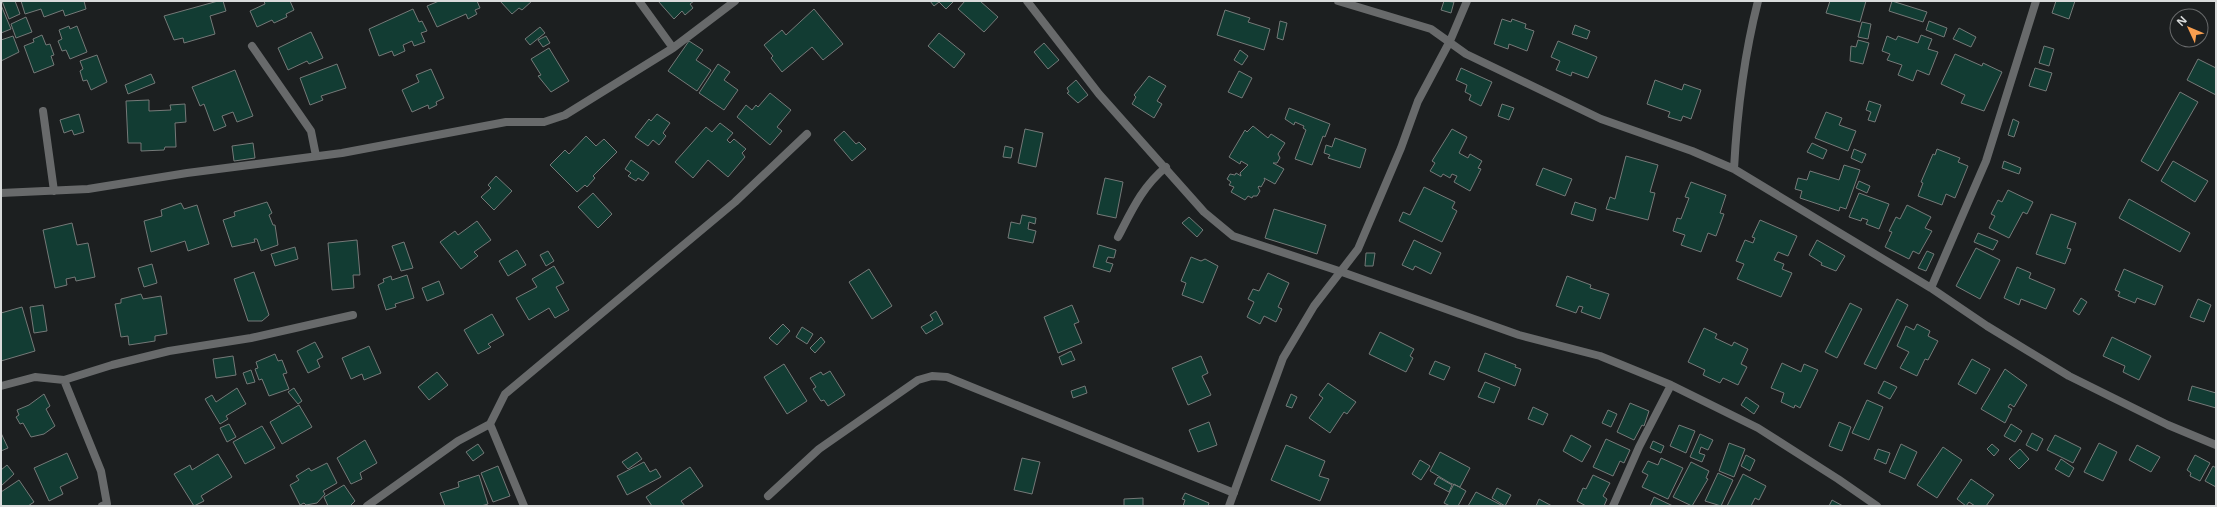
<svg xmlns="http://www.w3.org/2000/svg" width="2217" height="507" viewBox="0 0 2217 507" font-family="'Open Sans',sans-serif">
<rect width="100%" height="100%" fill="#1c1f20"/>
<path fill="#123c33" stroke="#757978" d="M2,1H15L20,14L9,19Z
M21,1H84L86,9L65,16L63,10L44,17L41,9L25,14Z
M218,1H223L226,11L210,16L215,34L184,43L183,38L174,40L164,16Z
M264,1H290L294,10L286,14L287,17L274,23L272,20L257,27L250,11L265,4Z
M439,1H477L480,8L475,10L477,14L468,19L466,14L437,27L427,6Z
M500,1H532L522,10L519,8L512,14Z
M658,1H694L690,4L693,8L685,15L682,11L674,19Z
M930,1H954L946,9L939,2L934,6Z
M965,1H980L998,17L984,32L958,9Z
M1444,1L1454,2L1451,13L1441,10Z
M1830,1H1866L1860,22L1826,13Z
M1892,1L1927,12L1923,22L1889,11Z
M2056,1H2075L2069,19L2052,13Z
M1,5L11,29L1,33Z
M413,9L419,22L422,21L427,31L421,33L425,42L414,46L412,41L403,45L405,51L394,56L392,51L379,56L369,29Z
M814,9L843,44L823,60L812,47L782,72L771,58L773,56L764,45L782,30L786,35Z
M1225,10L1250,18L1248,22L1270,29L1264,50L1217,35Z
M26,17L32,32L16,38L11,24Z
M1502,19L1511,22L1512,19L1526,24L1525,28L1534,31L1527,51L1509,44L1508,49L1494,44Z
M1280,21L1287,23L1283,40L1277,38Z
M1929,21L1947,28L1944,37L1926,30Z
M1862,22L1871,24L1868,39L1858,37Z
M1575,25L1590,31L1587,39L1572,34Z
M69,26L70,29L77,26L87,52L70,59L66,50L62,51L58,41L62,39L59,30Z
M540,27L545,33L530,45L525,39Z
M1959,28L1976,37L1971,47L1953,39Z
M311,32L323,58L309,64L307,61L288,70L278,48Z
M939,33L965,54L954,68L928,46Z
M42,35L46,45L50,44L54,55L51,56L54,65L34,73L24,46L34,42L33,39Z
M1921,35L1932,39L1928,49L1938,52L1929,75L1917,70L1913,81L1898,75L1902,65L1887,60L1890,54L1882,51L1887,36L1896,40L1898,36L1918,43Z
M13,36L19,52L1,61V40Z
M546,36L550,43L543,47L538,40Z
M1858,40L1869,43L1863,64L1850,61L1851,46L1856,47Z
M689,41L703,50L696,60L711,70L697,91L668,71Z
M1558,41L1597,57L1588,78L1572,72L1571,76L1556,70L1560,61L1551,57Z
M1044,43L1059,60L1048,69L1034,52Z
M2044,46L2054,49L2049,66L2039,63Z
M549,48L569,81L551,92L538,76L541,75L531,59Z
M1240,50L1248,56L1242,65L1234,60Z
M1955,54L1982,66L1983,63L2002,72L1984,111L1961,103L1965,95L1941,84Z
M97,55L107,82L91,90L87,80L83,81L80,71L83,69L80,61Z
M2198,59L2216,68V95L2187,80Z
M337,64L346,88L321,96L323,100L310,105L300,78Z
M718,64L730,72L724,80L738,90L724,110L699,93Z
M1461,68L1492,82L1481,106L1469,100L1471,95L1465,92L1467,85L1456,80Z
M2035,68L2052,73L2046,91L2029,86Z
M431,69L444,98L436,102L437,105L429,109L428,105L412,112L402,90L419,82L416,75Z
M235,70L253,116L237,122L233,112L222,116L226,126L214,131L204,104L200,106L192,87Z
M1239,71L1252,78L1242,98L1228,92Z
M151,74L155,83L128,94L125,85Z
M1149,76L1166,86L1157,101L1162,104L1154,118L1132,104L1136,97L1134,95Z
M1076,80L1088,95L1078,103L1067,93L1069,92L1067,88Z
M1655,80L1682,90L1684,84L1701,90L1691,119L1683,116L1681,121L1668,117L1670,112L1647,104Z
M2180,92L2198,102L2158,171L2141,161Z
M770,93L791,110L777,127L782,131L770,145L737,117L746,105L752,110L756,105L758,107Z
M149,100V111L171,110L170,105L185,104L186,122L175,123L176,147H165L164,150L141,151V143H128L126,101Z
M1869,101L1881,105L1875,122L1868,120L1871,112L1866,110Z
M1502,104L1514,108L1509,120L1498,116Z
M1289,108L1330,124L1325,137L1323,136L1312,165L1295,159L1306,130L1303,128L1304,126L1295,122L1294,125L1285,119Z
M1826,112L1842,118L1839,125L1856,131L1848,151L1815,138Z
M79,114L84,132L74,135L72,130L64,133L60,120Z
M657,114L670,123L663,133L666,136L659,145L653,140L648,146L635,137L649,119L651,121Z
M2013,119L2019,122L2014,137L2008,135Z
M720,123L733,133L727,140L730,143L734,139L746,149L742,153L745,157L728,177L708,160L693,178L675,162L706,127L712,132Z
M1253,126L1268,138L1271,134L1285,143L1278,154L1280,158L1277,163H1273L1284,169L1275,184L1264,178L1265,180L1261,187L1259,186L1258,187L1260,191L1257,196H1253L1252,198L1248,196L1245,200L1231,192L1234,187L1229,185L1231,182L1227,179L1230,174L1235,175L1236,173L1241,176L1240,173L1248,165L1241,161L1240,164L1229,157L1245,130L1247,132Z
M1025,129L1043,133L1036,167L1018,163Z
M1452,129L1467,137L1459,153L1468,158L1470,154L1482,161L1478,168L1481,169L1470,191L1454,182L1457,176L1452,174L1450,178L1443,174L1441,177L1430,171L1435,163L1432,161Z
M844,131L856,144L859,142L866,149L852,161L834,140Z
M586,136L596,146L604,139L617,152L593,176L595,178L587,187L585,185L577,192L550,165L565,150L569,154Z
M1335,138L1366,149L1360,168L1328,158L1330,155L1324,153L1326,145L1332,147Z
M253,143L255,158L234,161L232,146Z
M1812,143L1827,150L1823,159L1807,152Z
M1005,146L1013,148L1011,158L1003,157Z
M1854,149L1866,154L1862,163L1851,158Z
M1937,149L1960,158L1958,162L1968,166L1955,198L1946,194L1942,205L1918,196L1923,183L1921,182L1933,154L1935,155Z
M1626,156L1658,165L1650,192L1655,193L1648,220L1606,209L1610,197L1615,199Z
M631,160L649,173L643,181L638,178L636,181L628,176L631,173L625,169Z
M2004,161L2021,168L2019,174L2002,168Z
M2173,161L2208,181L2195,202L2161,181Z
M1844,165L1860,170L1846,209L1840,207L1839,211L1800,198L1802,191L1795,189L1798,178L1807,180L1810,171L1839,180Z
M1543,168L1572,179L1565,196L1536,185Z
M496,176L512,191L494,210L481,197L491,188L488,185Z
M1105,178L1123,182L1116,218L1097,214Z
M1859,181L1870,186L1867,193L1856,188Z
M1691,182L1726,195L1720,213L1724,214L1716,236L1708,233L1701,252L1681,245L1685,235L1673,231L1677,218L1681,219L1689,198L1685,197Z
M1424,187L1455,202L1452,208L1457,211L1442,242L1399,221L1403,212L1410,215Z
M2008,190L2033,202L2027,214L2023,212L2009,238L1989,228L1995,216L1991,214L1998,200L2002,202Z
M593,193L612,214L598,228L578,207Z
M1859,193L1889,204L1879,229L1866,224L1868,220L1862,218L1861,221L1849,217Z
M2129,199L2190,233L2180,252L2119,218Z
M267,202L272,213L269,215L273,225H275L278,245L261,251L257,239H254L255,242L232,247L223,220L235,216L234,212Z
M1575,202L1596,209L1593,221L1571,214Z
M181,203L184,209L197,205L209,244L188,251L185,241L151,252L144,221L162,216L161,210Z
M1907,205L1931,217L1925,228L1932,231L1919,254L1913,251L1909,259L1885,247L1892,232L1889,231L1896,217L1900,219Z
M1274,209L1326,225L1317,254L1265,238Z
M2051,214L2076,223L2067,248L2071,249L2065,264L2036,254Z
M1022,215L1036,218L1035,224L1029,222L1028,229L1036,231L1033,243L1008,238L1011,222L1020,224Z
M1189,217L1203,230L1197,237L1182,223Z
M1760,220L1797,236L1788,256L1778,252L1774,260L1784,264L1782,269L1792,273L1781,297L1737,279L1744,264L1736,261L1745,240L1753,243L1755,238L1752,237Z
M477,221L491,240L474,252L478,256L461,269L440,242L455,231L458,235Z
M72,223L77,245L88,243L95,277L76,281L75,277L66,279L67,285L55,288L43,230Z
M1978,233L1998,241L1993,250L1974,242Z
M357,240L360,275H353L354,288L332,290L328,243Z
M1414,240L1441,253L1431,274L1415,266L1413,270L1402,265Z
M1817,240L1845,256L1836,271L1821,265L1822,263L1809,255Z
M404,242L413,268L401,271L392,246Z
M1099,245L1116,250L1114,258L1108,257L1106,262L1113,264L1110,272L1093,267Z
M295,247L298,259L275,266L271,254Z
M1976,248L2000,260L1980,299L1956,286Z
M517,250L526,265L508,276L499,261Z
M548,251L554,261L546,266L540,255Z
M1927,251L1934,254L1926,271L1918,268Z
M1366,253H1375L1373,266H1365Z
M1191,257L1201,261L1205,259L1218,266L1203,303L1182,295L1186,283L1181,281Z
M152,264L157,283L144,287L138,268Z
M554,266L564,283L556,287L569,310L555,318L549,308L529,320L516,298L537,287L532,279Z
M2017,267L2031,273L2029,278L2055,289L2046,309L2021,299L2019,305L2004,298Z
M869,269L892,306L872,319L849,282Z
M2124,269L2163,286L2155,305L2137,298L2135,303L2118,296L2120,292L2115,290Z
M254,272L269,315L262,321H248L234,279Z
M1268,273L1289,283L1278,307L1282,309L1276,322L1264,316L1260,324L1247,317L1254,302L1248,299L1253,289L1259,291Z
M407,275L414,298L395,304L396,307L386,310L378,285L384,282L383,279L391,276L392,280Z
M1567,276L1591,285L1590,288L1609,294L1600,319L1581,312L1583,307L1579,306L1576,313L1556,306Z
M439,281L444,294L427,301L422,288Z
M141,294L143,299L161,296L167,334L155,336V341L129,345L128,336L121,337L115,304L121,303V299Z
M2081,298L2087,302L2079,315L2073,311Z
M1897,299L1908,305L1876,369L1864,364Z
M2198,299L2211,305L2204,322L2190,317Z
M1850,303L1862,309L1837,358L1825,352Z
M43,305L47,331L34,333L30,307Z
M1072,305L1079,322L1074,324L1082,343L1058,353L1044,317Z
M22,307L35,351L1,361V313Z
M936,311L943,324L926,334L921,327L933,320L930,315Z
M492,314L504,335L488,344L491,347L478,354L464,330Z
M783,324L790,331L777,345L769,338Z
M1917,324L1930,331L1928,336L1938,341L1928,360L1925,359L1917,376L1900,368L1909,352L1897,346L1906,326L1914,330Z
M802,327L813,334L807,344L796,337Z
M1704,328L1717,334L1715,338L1732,346L1734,342L1748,349L1741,364L1747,367L1738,385L1723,378L1720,383L1703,375L1705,370L1688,362Z
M1380,332L1414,349L1410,356L1413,358L1406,372L1369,354Z
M821,337L825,342L815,353L810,348Z
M2112,337L2151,356L2139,380L2123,372L2125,366L2103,356Z
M315,342L323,357L317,360L320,367L308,373L297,351Z
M369,346L381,373L364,380L362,374L351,379L342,358Z
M1071,351L1075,360L1062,365L1059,357Z
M1485,353L1516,365L1515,367L1521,369L1515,386L1478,371Z
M275,354L278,361L282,360L287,373L283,374L289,389L269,396L262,379L259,380L255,369L258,368L256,362Z
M233,356L236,375L216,378L213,359Z
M1201,356L1208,373L1202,376L1211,395L1188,405L1172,368Z
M1972,359L1990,369L1976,394L1958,384Z
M1435,361L1450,367L1444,380L1429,374Z
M1782,363L1801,372L1804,364L1818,370L1800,408L1795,405L1794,408L1781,402L1784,393L1771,388Z
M784,364L807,401L787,414L764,377Z
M2005,369L2027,385L2014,407L2010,404L2008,407L2012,409L2005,423L1981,409Z
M251,370L255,382L247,384L243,373Z
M830,371L845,395L828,406L824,400L821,401L813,389L816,387L810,378L821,372L823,375Z
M437,372L448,385L429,400L418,387Z
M1884,381L1897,387L1890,399L1878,393Z
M1485,382L1500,388L1494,403L1478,397Z
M1328,383L1356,402L1347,414L1344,412L1330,433L1309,418L1323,398L1319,395Z
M1085,386L1087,393L1073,398L1071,391Z
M2192,386L2216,393V408L2188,400Z
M237,388L246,404L226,416L228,419L220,424L205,399L212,395L216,402Z
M294,388L302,401L298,404L288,392Z
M44,394L50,406L46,409L55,426L44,434L31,437L23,423L20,424L16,417L19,415L17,410L29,405Z
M1291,394L1297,397L1292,408L1286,406Z
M1746,397L1759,406L1754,414L1741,405Z
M1867,400L1883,407L1869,440L1852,433Z
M1630,403L1649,411L1644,426L1642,425L1634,440L1617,432Z
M299,405L312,427L282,444L270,422Z
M1533,407L1548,414L1543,425L1528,419Z
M1608,410L1617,414L1611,427L1602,423Z
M1209,422L1217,445L1198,452L1189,430Z
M1839,422L1851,427L1842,451L1829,446Z
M229,424L236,437L227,442L220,428Z
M2011,424L2022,431L2015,442L2004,436Z
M1679,425L1695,431L1686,453L1670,446Z
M262,426L275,448L245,464L233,442Z
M1,433L8,448L1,451Z
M2032,433L2043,439L2037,451L2026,445Z
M1700,434L1713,440L1708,450L1701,447L1699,453L1705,455L1702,462L1690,457Z
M1571,435L1591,446L1582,462L1563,451Z
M2055,435L2081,448L2073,463L2047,450Z
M1606,439L1630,450L1624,463L1620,461L1613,476L1593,467Z
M365,440L377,463L360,473L362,479L351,484L337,458Z
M1653,441L1664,446L1661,453L1650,448Z
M1729,443L1745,449L1734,477L1719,471Z
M2099,443L2117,452L2103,481L2084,472Z
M478,444L484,453L473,461L466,452Z
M1901,444L1917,452L1905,479L1889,472Z
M1992,444L1999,450L1994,456L1987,449Z
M1286,445L1325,461L1319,476L1329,479L1320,501L1271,480Z
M2137,445L2160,457L2151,472L2129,460Z
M1943,447L1962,460L1937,498L1917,485Z
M1878,449L1890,453L1886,464L1874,459Z
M2020,449L2029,459L2019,469L2009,459Z
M637,452L642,459L628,469L622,462Z
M1440,452L1470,468L1460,487L1450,483L1430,471Z
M67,453L78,478L60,487L63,494L49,501L34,468Z
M218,454L232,477L201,496L204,501L194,506L174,474L190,465L192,470Z
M1746,455L1755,460L1750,471L1741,466Z
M2195,455L2210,463L2200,481L2190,476L2191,473L2187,470Z
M1022,458L1040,462L1032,494L1014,490Z
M1661,458L1683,468L1668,499L1642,487L1648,475L1642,472L1648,461L1658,465Z
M2061,459L2074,468L2069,477L2055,469Z
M1420,460L1430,466L1421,480L1412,474Z
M644,462L650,472L656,469L661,477L627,495L617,476Z
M1691,462L1709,471L1706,478L1708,479L1692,506L1673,497Z
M327,463L337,483L323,491L325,494L317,503L306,505L304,503L300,505L290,485L299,480L296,476L309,468L311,471Z
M7,465L14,474L1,486V470Z
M498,466L510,496L493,502L481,473Z
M2213,466L2216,468V487L2205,481Z
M690,467L703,486L681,501L685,506H652L646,497Z
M1718,473L1733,480L1721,506L1705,501Z
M1743,474L1766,486L1759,500L1755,498L1751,506H1727Z
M479,475L488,504L481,506H445L440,493L459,487L458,482Z
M1593,475L1610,483L1603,496L1607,499L1604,506H1586L1577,501L1583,488L1586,489Z
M1438,477L1452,485L1449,492L1434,484Z
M1971,479L1994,495L1986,506H1975L1969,502L1966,506L1957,499Z
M19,480L34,502L28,506H1V492Z
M1454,484L1466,491L1458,506H1450L1444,503Z
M344,485L355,501L350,506H328L324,497Z
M1497,488L1511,495L1505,506L1492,498Z
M1476,492L1503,506H1468Z
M1185,493L1209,503L1208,506H1183L1185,500L1182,499Z
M1654,497L1673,506H1650Z
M1143,498V506H1124V499Z
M1539,499L1552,506H1536Z
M1832,500L1843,506H1829Z"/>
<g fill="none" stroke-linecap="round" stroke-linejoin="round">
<path stroke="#686a6b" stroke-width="8" d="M1118,237C1132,210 1142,187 1166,167"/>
<path stroke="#686a6b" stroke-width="8" d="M639,1L673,48
M1027,1L1099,94L1204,212L1233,236L1342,272L1519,335L1600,356L1671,385L1758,428L1838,479L1877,506
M1338,1L1431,29L1466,54L1601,119L1692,151L1734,169L1931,288L1987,326L2069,376L2168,425L2216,445
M252,46L311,131L316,156
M43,111L54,191
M1734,169C1737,112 1744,56 1758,1
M1,193L88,189L187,173L342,153L506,122H544L565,115L673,48L735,1
M1931,288L1986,161L2036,1
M64,380L101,471L107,504L102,506
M1,386L35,377L64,380L112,365L169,351L251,338L353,315
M490,424L524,506
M768,496L819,449L918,380L932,376L947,377L1234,493
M367,506L458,441L490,424L505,394L735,202L807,134
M1229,506L1283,358L1314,306L1358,249L1401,148L1418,101L1450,41L1467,1
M1613,506L1639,447L1671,385"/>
</g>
<rect width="2217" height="507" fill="none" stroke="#d9dbdb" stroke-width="4"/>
<g transform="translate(2189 28) rotate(314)"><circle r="19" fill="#1c1f20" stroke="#686a6b"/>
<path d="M0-3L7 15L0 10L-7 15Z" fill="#fa9f4f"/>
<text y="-6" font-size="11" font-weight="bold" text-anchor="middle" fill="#d9dbdb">N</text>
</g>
</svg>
